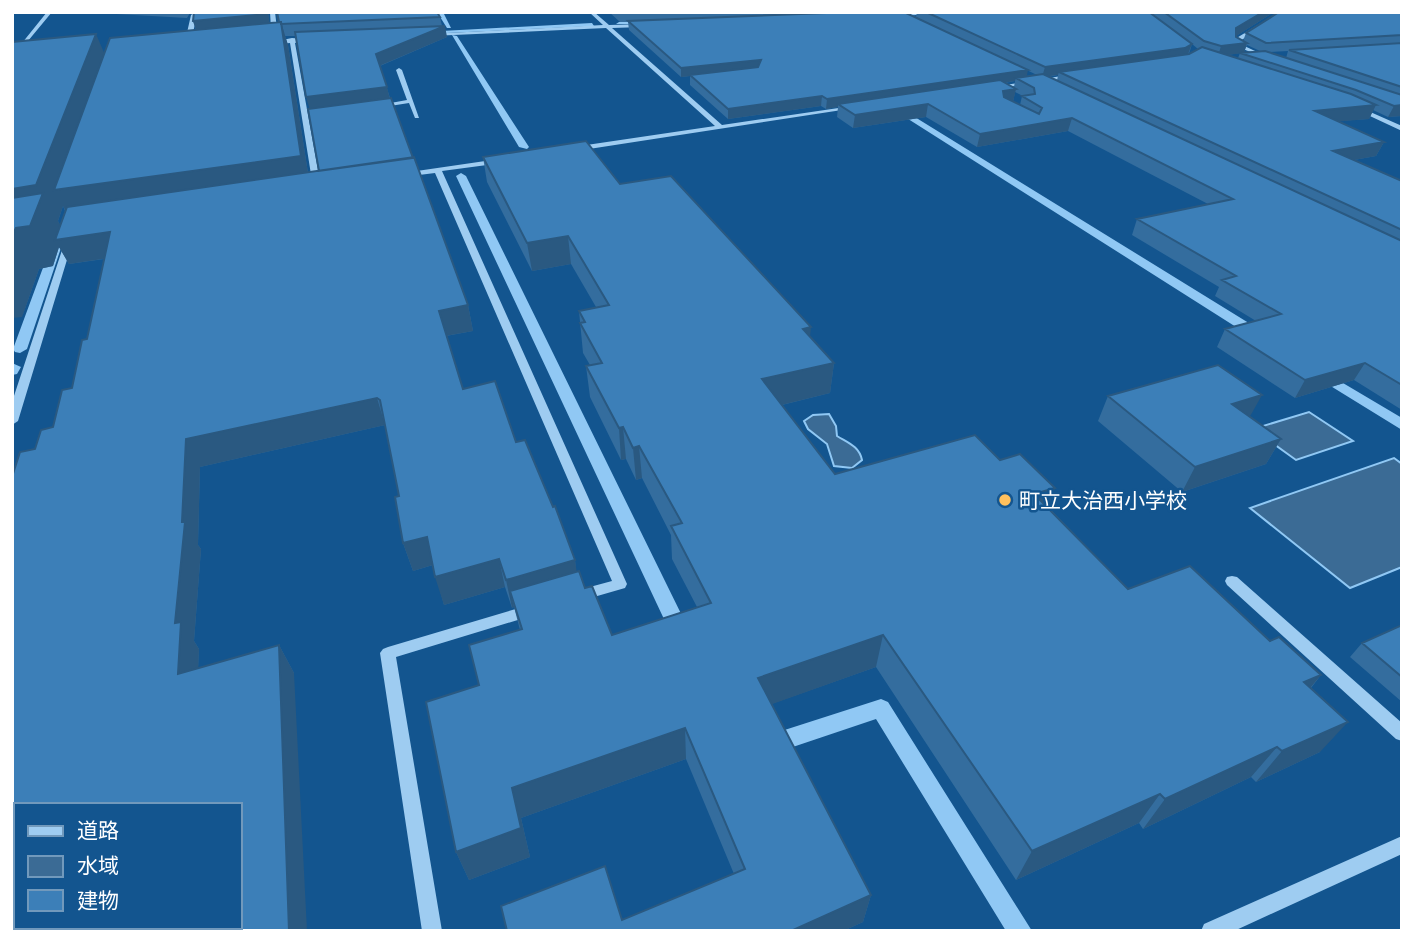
<svg xmlns="http://www.w3.org/2000/svg" width="1414" height="943" viewBox="0 0 1414 943" font-family="'Space Grotesk','Noto Sans JP',sans-serif">
<rect width="100%" height="100%" fill="#13558f"/>
<path fill="#3b6b95" stroke="#90c8f4" stroke-width="2" d="M1309,412L1353,441L1296,460L1253,429Z
M829,414L836,426L837,436C848,443 859,446 862,460L852,468L834,466L827,444L808,429L804,421L813,415Z
M1394,458L1402,464V567L1350,588L1250,508Z"/>
<g fill="none" stroke-linecap="round" stroke-linejoin="round">
<path fill="#90c8f4" fill-rule="evenodd" d="M437,12H443L451,28H447Z
M648,21L650,24H616L619,22Z
M592,23L594,26L426,34L423,32Z
M452,35L457,36L529,147L527,149L519,147Z
M897,106L1265,333L1266,336L1265,339H1255L894,110L893,108Z
M461,173L466,176L691,634L688,639L681,642L674,639L671,634L456,176Z
M51,246L61,248L27,349L20,353L15,352L13,349Z
M12,363L21,367L17,374L12,375Z
M1321,370L1402,418V430L1316,377L1314,374L1316,371Z
M881,699L888,702L1032,931H1006L876,719L769,755L761,752L758,745L761,738L769,735Z"/>
<path fill="#9eccf1" fill-rule="evenodd" d="M47,12H52L18,53H14Z
M270,12H275L277,29L281,38H277L271,29Z
M589,12H594L609,25L645,24L643,27L612,28L722,125L852,106L855,108L576,151L572,149L573,147L715,126L606,28L431,36L428,34L603,25Z
M916,12H952L892,17L889,15Z
M1279,12H1285L1240,41V44L1266,56V58L1235,46V39Z
M194,13L197,15L192,37L189,39L186,37L191,15Z
M292,38L314,40L295,43L321,187L317,189L313,187L290,43L270,45L267,43Z
M399,68L402,70L419,118H415L409,103L377,108L374,106L407,100L396,70Z
M1074,74L1076,77L995,89L992,87Z
M1359,107L1402,126V131L1357,110L1356,109Z
M499,159L503,161L502,163L442,171L627,584L625,588L580,601L575,599L573,595L575,591L612,581L435,173L403,177L399,175L403,173Z
M66,238L73,240L18,421L12,425V402Z
M1232,576L1237,577L1402,723V741L1396,739L1227,585L1225,581L1227,577Z
M529,605L534,607L536,611L534,615L396,657L442,931H422L380,653L383,649L388,647Z
M1402,836V854L1234,931H1201L1204,924Z"/>
</g>
<path fill="#346d9e" fill-rule="evenodd" d="M81,12H191L190,13L187,18Z
M194,12H268L269,23L440,17L442,26L447,37L380,66L390,98L468,305L473,331L446,336L463,389L516,442L575,560L576,571L612,635L697,607L672,559L671,535L642,478L636,480L626,459L621,460L590,397L586,366L590,365L583,353L579,311L596,307L571,264L532,271L487,182L483,157L620,184L810,337L834,363L830,393L782,405L835,474L1048,507L1128,589L1270,641L1321,675L1311,688L1320,752L1256,782L1251,777L1143,829L1139,823L1016,880L876,667L771,704L871,895L863,922L843,931H507L622,920L734,874L686,759L521,818L530,857L469,880L456,852L479,685L520,630L514,607L512,608L505,587L444,605L433,565L413,571L403,543L399,496L385,425L200,467L198,545L201,549L194,641L199,649L198,668L279,645L294,673L240,805L12,929V477L53,427L72,388L87,339L104,259L69,264L59,247L53,266L39,269L22,317L104,53L196,30L193,21ZM285,36H295L310,109L319,171L308,173L288,45ZM63,206L65,211L60,225L58,221Z
M609,12H904L1026,76L1037,75L916,17L917,12H1274L1236,36V37L1243,41L1246,33L1402,12V116L1388,117L1373,110L1369,119L1338,121L1384,142L1376,156L1354,160L1402,181V410L1354,380L1295,398L1217,347L1225,329L1256,321L1215,296L1219,287L1132,235L1137,219L1208,204L1068,131L977,147L926,117L853,128L837,117L838,107L826,109L821,106L728,119L690,85V76L681,77L629,30L628,22H620ZM1192,44L1198,49L1189,54ZM1247,45L1260,51L1244,52ZM1288,51L1286,58L1268,52ZM1240,53L1238,58L1227,55ZM1058,75L1057,81L1048,77ZM1015,81L1014,87L1005,83ZM1015,92L1023,96H1022L1020,105L1013,102Z
M1108,396L1250,417L1281,439L1266,464L1182,492L1098,421Z
M1402,625V702L1350,657L1362,643Z"/>
<path fill="#2a5981" d="M268,12L270,26L197,33L193,21Z
M1263,12H1274L1233,38L1236,28Z
M281,22L288,45L310,186L71,221L63,206L58,221L64,232H110L122,256L69,264L59,247L53,266L39,269L22,317L12,318V189L96,34L109,64Z
M445,26L447,37L379,66L376,54Z
M1247,43L1244,53L1218,56L1221,46Z
M1192,44L1188,54L1059,72L1058,75L1042,77L1045,67Z
M761,60V69L681,77V68Z
M1028,70L1026,80L1016,78L1015,81L843,107L838,104V107L826,109L827,99Z
M387,87L390,100L310,110L306,97Z
M1016,89L1013,102L1000,104L1003,91Z
M822,96L821,106L728,119V109Z
M928,104L926,117L853,128L855,115Z
M1376,105L1369,119L1308,124L1315,111Z
M1402,105V116L1388,117L1394,106Z
M1072,118L1068,131L977,147L980,134Z
M1384,142L1376,156L1326,165L1333,151Z
M568,236L571,264L532,271L527,243Z
M468,305L473,331L445,336L439,311Z
M811,327L808,357L803,329Z
M834,363L830,393L761,410L762,379Z
M1365,363L1354,380L1295,398L1305,380Z
M1262,395L1248,420L1232,404Z
M377,398L385,425L200,467L198,545L201,549L194,641L199,649L197,701L178,674L175,623L186,439Z
M623,427L626,459L621,460L619,428Z
M1281,439L1266,464L1182,492L1195,467Z
M639,446L642,478L636,480L633,448Z
M1055,488L1043,520L1034,494Z
M427,537L436,564L413,571L403,543Z
M499,559L505,587L444,605L435,577Z
M575,560L579,588L510,591L514,607L512,608L506,580Z
M883,635L876,667L756,710L758,678Z
M279,645L294,673L307,931H289Z
M1321,675L1295,706L1304,682Z
M1348,722L1320,752L1256,782L1282,751Z
M685,728L686,759L521,818L530,857L469,880L456,852L512,788Z
M1277,747L1251,777L1143,829L1165,799Z
M1160,794L1139,823L1016,880L1032,851Z
M16,894V927L12,929V895Z
M871,895L863,922L843,931H791Z"/>
<path fill="#3c7fb8" stroke="#2a5981" stroke-width="2" d="M194,12H266V14L193,21Z
M277,12H437L440,17L281,24V22H279Z
M852,12H904L1028,70L827,99L822,96L728,109L690,75L758,67L761,60L681,68L628,21Z
M926,12H1149L1192,44L1185,48L1045,67Z
M1164,12H1263L1236,28V37L1247,43L1221,46L1204,41Z
M1279,12H1402V35L1266,43L1246,33Z
M281,22L301,156L54,190L110,38Z
M445,26L376,54L387,87L306,97L295,32Z
M96,34L36,185L12,189V42Z
M1402,43V87L1289,50Z
M1202,47L1351,94L1376,105L1315,111L1384,142L1333,151L1402,181V230L1059,72L1189,54Z
M1265,51L1402,95V105L1394,106L1356,90L1240,53Z
M1043,74L1402,241V385L1365,363L1305,380L1225,329L1281,314L1222,280L1236,276L1137,219L1233,199L1072,118L980,134L928,104L855,115L838,104L1000,80L1016,89L1003,91L1004,97L1039,114L1042,108L1022,96L1035,94L1034,88L1016,78Z
M391,98L413,158L319,171L308,109Z
M586,141L620,184L671,176L811,327L803,329L834,363L762,379L835,474L975,435L1000,460L1020,454L1055,488L1034,494L1128,589L1190,566L1270,641L1279,637L1321,675L1304,682L1348,722L1282,751L1277,747L1165,799L1160,794L1032,851L883,635L758,678L871,895L791,931H507L501,906L605,866L622,920L745,869L685,728L512,788L521,828L456,852L426,702L479,685L469,645L522,629L510,591L579,571L585,588L592,586L612,635L711,603L671,526L682,523L639,446L633,448L623,427L619,428L586,366L602,363L580,323L585,322L579,311L609,305L568,236L527,243L483,157Z
M414,157L468,305L439,311L463,389L495,381L516,442L525,440L553,507L555,506L575,560L506,580L499,559L435,577L427,537L403,543L395,497L399,496L380,400L377,398L186,439L182,522H185L175,623L181,622L178,674L279,645L289,931H120V927H240V805H16V894L12,895V477L20,452L35,449L41,430L53,427L62,390L72,388L82,340L87,339L110,232L55,240L67,207Z
M43,193L30,226L16,228L12,236V198Z
M1218,365L1262,395L1232,404L1281,439L1195,467L1108,396Z
M1402,625V677L1362,643Z"/>
<circle fill="#ffc15e" stroke="#13558f" stroke-width="2.5" cx="1005" cy="500" r="7"/>
<g text-anchor="middle" dominant-baseline="central" stroke-width="5" stroke-linejoin="round" paint-order="stroke">
<g font-size="21" fill="#fff" stroke="#13558f" text-anchor="start">
<text x="1019" y="500">町立大治西小学校</text>
</g>
</g>
<rect width="1414" height="943" fill="none" stroke="#ffffff" stroke-width="28"/>
<rect x="14" y="803" width="228" height="126" fill="#13558f" stroke="#7199bc" stroke-width="2"/>
<rect x="28" y="826" width="35" height="10" fill="#9eccf1" stroke="#7199bc" stroke-width="2"/>
<text x="77" y="838" font-size="21" fill="#ffffff">道路</text>
<rect x="28" y="856" width="35" height="21" fill="#3b6b95" stroke="#7199bc" stroke-width="2"/>
<text x="77" y="873" font-size="21" fill="#ffffff">水域</text>
<rect x="28" y="890" width="35" height="21" fill="#3c7fb8" stroke="#7199bc" stroke-width="2"/>
<text x="77" y="908" font-size="21" fill="#ffffff">建物</text>
</svg>
